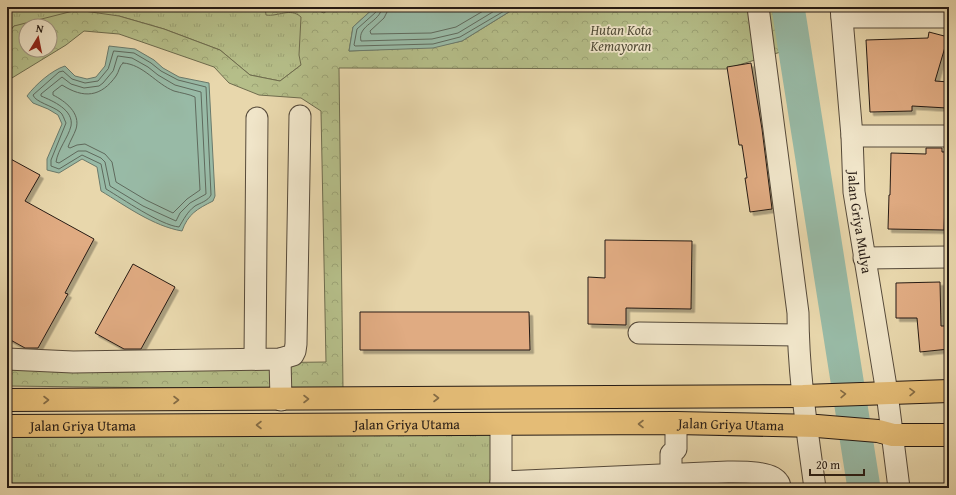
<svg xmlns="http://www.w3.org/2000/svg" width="956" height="495" viewBox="0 0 956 495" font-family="'Gentium Book Plus',serif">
<defs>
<pattern id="grass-tufts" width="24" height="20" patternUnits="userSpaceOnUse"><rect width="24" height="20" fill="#b5be89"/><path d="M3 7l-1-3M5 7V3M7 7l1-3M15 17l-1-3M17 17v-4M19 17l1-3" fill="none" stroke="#9ca375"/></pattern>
<pattern id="forest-crowns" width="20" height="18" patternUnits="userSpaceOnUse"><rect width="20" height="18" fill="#b5be89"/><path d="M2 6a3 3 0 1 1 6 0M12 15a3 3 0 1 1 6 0" fill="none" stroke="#9ca375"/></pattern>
<filter id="shadow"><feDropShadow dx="3.5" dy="3.5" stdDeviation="0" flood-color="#0004"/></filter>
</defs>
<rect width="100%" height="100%" fill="#e8d7ac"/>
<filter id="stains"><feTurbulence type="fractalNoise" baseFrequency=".005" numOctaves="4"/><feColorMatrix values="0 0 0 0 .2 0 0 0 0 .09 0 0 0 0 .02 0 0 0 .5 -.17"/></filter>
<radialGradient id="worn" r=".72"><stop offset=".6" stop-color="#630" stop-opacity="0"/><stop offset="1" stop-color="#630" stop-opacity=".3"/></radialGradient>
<path fill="url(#grass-tufts)" stroke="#6e6c4e" d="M7,7H356L348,12L301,65L280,81L250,75L220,50L164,29L119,16L14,26L7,35Z
M501,425V488H7V426Z"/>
<path fill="url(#forest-crowns)" stroke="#6e6c4e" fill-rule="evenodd" d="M265,7H314L319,11L324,13L332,7H345L348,12L356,7H375L353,27L349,51L433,47L462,41L517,7H781L787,50L726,69L339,68L343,390L7,386V366L326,362L321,111L301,98L259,95L229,83L214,67L119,34L84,31L66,45L7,81V35L14,26L77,10L119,16L164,29L220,50L250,75L280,81L301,65L299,55L301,17C290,7 278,17 266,15ZM26,26H50V50H26Z"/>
<path fill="#98baa6" stroke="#6a7a6c" d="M375,7H517L462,41L433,48L349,51L353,27Z
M109,46L135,49L154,60L163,68L179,77L209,83L215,196L213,201C197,209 188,214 182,231C153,226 126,206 101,191L97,167L82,159L59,173L47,170V159L62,124L58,115L48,109L33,103L27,96C35,85 52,70 65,66L75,76L87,79L96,77L105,66Z"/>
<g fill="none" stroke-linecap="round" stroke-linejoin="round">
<path stroke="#5f6a5d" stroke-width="1" d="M377,7L376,12L357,29L354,45L355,46L433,44L460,37L511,7
M382,7C381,22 357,25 361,41L432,39L458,33L501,7
M388,7L387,12L384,18L370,31L371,34L431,33L456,27L490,7
M114,51L134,53L151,63L161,71L178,80L206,87L211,195C208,201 200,203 195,206C187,212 184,219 179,227C160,225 123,199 106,189L101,164L82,155L59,169L51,166V160L66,123C64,119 63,114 60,112C53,106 35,102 33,95L59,72L63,71L72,79L85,83L98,81L108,69Z
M118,56L132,58L148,67L158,75L175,85L201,92L206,194L190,203L180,213L176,221L143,206L110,186L105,162L101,158L86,151H78L59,163L56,162C58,149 68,138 71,126C74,110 53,101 41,96V94L62,77L71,84L84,88L99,86L103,83L113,71Z
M123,63C143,64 156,84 174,91C181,93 189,94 195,97L200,190L187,199L173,213L146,200L116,182L112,162L105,154L85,144L77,145L70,148L68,147C70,141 74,135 76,129C81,113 65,101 53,95V92L62,85C84,99 101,97 116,76C119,72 119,66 123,63Z"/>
<path stroke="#98baa6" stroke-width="33" d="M788,7L864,488"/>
</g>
<path fill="#e0ab82" stroke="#261b14" filter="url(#shadow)" d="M929,32L948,37L935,81L949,82L947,108L912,106V111L870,112L866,40L928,38Z
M751,63L762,129L772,209L750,212L745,178H747L742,145H739L727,67Z
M926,148H942V152H949V179H946L944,230L888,229L889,195H890L891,153L926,154Z
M7,157L40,175L25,201L94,239L65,293L68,294L38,348H25L7,338Z
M605,240L692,241L691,309L626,308V325L588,324V277L605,278Z
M133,264L175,287L141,349H124L95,333Z
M940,282L941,326H949V349L920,352L917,318H896V283Z
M360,312H529L530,350H360Z"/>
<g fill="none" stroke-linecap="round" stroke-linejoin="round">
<defs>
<g id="minor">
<path d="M758,7L798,313C798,372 807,430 815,488"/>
<path id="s1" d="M841,7L852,136L854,192L887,393L899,488"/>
<path d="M842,17H949"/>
<path d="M852,136H949"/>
<path d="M864,258L949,257"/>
<path d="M639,333L798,335"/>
<path d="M7,359L73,362L280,359L293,355L295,351L296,344L300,116"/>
<path d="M255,359L257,118"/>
<path d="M280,359L281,400"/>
<path d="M501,425V488"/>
<path d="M671,475V454L676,449V423"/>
<path d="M501,482L728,472C740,472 772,471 778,482C780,484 780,486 780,488"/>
</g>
<g id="major">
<path d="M7,400L803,396L949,391"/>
<path id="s2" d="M7,426L676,423L817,426L878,431L893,435H949"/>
</g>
</defs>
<use href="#minor" stroke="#564a3a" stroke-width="23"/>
<use href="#major" stroke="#261b14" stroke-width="24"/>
<use href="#minor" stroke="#f0e5c9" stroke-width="21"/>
<use href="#major" stroke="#e4bc76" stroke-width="22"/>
</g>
<defs><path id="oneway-chevron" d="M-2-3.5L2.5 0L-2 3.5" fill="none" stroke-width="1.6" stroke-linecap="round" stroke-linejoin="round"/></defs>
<g stroke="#856c45">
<use href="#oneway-chevron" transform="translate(912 392) rotate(-1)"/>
<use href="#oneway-chevron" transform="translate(843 394) rotate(-2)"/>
<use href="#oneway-chevron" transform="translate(436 398)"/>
<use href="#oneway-chevron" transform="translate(306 399)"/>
<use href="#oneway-chevron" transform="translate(46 400)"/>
<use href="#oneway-chevron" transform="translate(176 400)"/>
<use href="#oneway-chevron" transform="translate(641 424) rotate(180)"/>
<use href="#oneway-chevron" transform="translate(259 425) rotate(180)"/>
</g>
<g text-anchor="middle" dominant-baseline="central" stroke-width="3.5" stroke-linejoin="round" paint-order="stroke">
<g font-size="14" font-style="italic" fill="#514c37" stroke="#f0e5c9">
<text x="621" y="30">Hutan Kota<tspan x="621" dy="16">Kemayoran</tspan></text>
</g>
<g font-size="14" fill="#261b14" stroke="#f0e5c9">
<text stroke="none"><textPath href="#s1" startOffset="216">Jalan Griya Mulya</textPath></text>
<text stroke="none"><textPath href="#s2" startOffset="400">Jalan Griya Utama</textPath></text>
<text stroke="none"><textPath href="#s2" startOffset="724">Jalan Griya Utama</textPath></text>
<text stroke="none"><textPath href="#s2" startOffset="76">Jalan Griya Utama</textPath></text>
</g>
</g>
<rect width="956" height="495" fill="none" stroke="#e8d7ac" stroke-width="24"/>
<rect x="8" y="8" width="940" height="479" fill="none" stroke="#261b14" stroke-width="2"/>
<rect x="12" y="12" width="932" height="471" fill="none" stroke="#261b14"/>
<g transform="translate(38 38) rotate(10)"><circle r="19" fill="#f0e5c9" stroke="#9f9481"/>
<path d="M0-3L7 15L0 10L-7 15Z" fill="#8f2418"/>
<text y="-6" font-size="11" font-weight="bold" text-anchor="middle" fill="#261b14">N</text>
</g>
<path d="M810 469v6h54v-6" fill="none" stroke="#261b14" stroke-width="2"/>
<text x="816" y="469" font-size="12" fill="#261b14" stroke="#f0e5c9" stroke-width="3" paint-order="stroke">20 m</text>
<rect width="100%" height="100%" filter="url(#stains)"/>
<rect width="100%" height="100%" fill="url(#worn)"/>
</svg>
